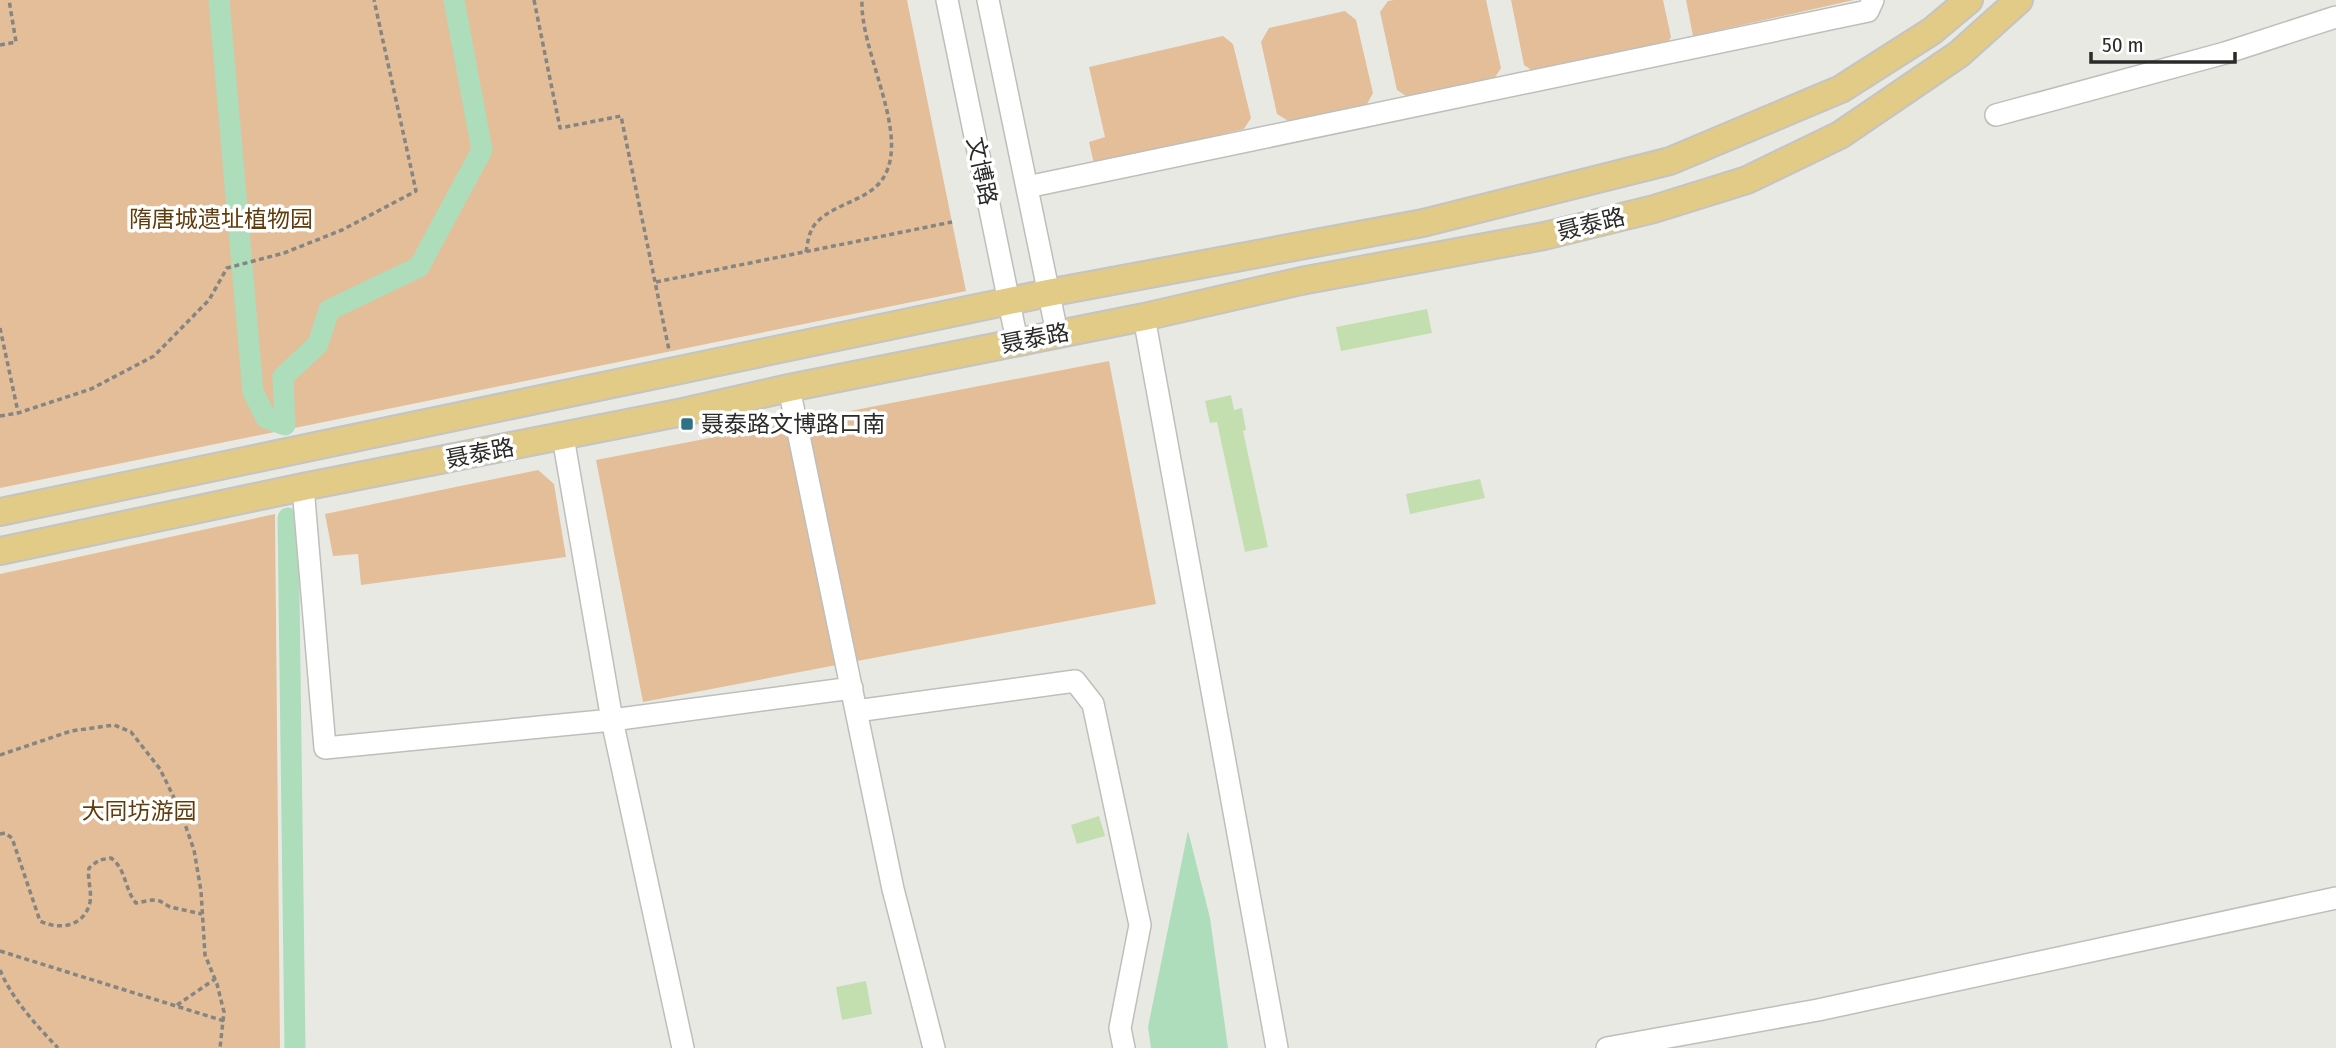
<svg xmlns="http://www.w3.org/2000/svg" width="2336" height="1048" viewBox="0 0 2336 1048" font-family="'Fira Sans Condensed','Noto Sans SC',sans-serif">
<rect width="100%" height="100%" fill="#e9e9e4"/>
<path fill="#e3be99" d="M0,0H907L966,291L0,488Z
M1394,0H1486L1501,68L1494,79L1409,98L1397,90L1380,12L1388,1Z
M1511,0H1663L1671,37L1665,47L1537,74L1524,65Z
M1686,0H1854L1693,36Z
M1345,11L1356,20L1373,93L1367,104L1290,122L1277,114L1261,42L1269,28Z
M1223,36L1233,44L1251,118L1244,129L1094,164L1089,142L1105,137L1089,67Z
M1109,361L1156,604L643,702L596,460Z
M538,470L554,484L566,557L361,585L358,554L333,556L325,514Z
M275,514L280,1048H0V574Z"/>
<path fill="#adddba" d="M1188,831L1210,918L1228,1048H1151L1148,1027Z"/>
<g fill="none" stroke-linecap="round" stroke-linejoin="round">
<path stroke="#adddba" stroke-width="21" d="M219,0L253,392L266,418L285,425L283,377L318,344L329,310L419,267L482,150L454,0
M288,518L295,1048"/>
</g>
<path fill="#c3deaf" d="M1427,309L1432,333L1341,351L1336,327Z
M1231,395L1234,410L1242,408L1246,430L1243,431L1268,547L1245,552L1217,422L1210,423L1205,401Z
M1480,479L1485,498L1410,514L1406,494Z
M1099,816L1105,836L1077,844L1071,825Z
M866,981L872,1014L842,1020L836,987Z"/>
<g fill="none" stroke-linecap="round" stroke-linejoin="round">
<defs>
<path id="minor" d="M947,0L1017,341
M988,0L1057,333
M1996,115L2225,53L2336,17
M1027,187L1868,11L1873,0
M1144,317L1277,1048
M789,388L893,889L934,1048
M563,437L612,720L683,1048
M303,487L325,748L612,720L852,688
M856,711L1075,681L1093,704L1140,925L1120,1028L1124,1048
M1607,1048L1818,1010L2336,898"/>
<path id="major" d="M0,512L1048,293L1423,223L1670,161L1841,89L1932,31L1969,0
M0,551L303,487L683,412L789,388L1144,317L1301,281L1544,236L1654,209L1747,180L1840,135L1959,54L2019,0"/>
</defs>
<use href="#minor" stroke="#bebfba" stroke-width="24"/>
<use href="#major" stroke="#c3c4c3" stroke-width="30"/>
<path stroke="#858582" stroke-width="3.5" stroke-dasharray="5 3.5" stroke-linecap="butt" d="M534,0L560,128L621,116L669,350
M0,45L16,42L9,0
M806,252C808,241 809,230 817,222C838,200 877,201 888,168C904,123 860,49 862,0
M656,282L952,222
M0,328L18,412
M0,416L18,413L91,389L154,356L209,300L227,268L284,253L342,230L416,191L374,0
M0,755L71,731L114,725L131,732L160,769L180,810L194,850L201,891L205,955L217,984L224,1012L220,1048
M0,834L5,833L12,838L40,921C60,931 85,926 90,902C92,890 87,879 89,868L99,860L111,858C127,870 124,889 136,903L152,900L160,901L170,907L202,914
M0,951L224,1021
M0,970C12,999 36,1025 58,1048
M177,1005L215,979"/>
<use href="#minor" stroke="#fff" stroke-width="21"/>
<use href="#major" stroke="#e2ca87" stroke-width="26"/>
</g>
<rect fill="#2f7283" stroke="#fff" stroke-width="2.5" x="680" y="417" width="14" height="14" rx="3.5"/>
<g text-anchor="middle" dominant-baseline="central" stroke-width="7" stroke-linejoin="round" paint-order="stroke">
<g font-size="23" fill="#2a2b29" stroke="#fff">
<text transform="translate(982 171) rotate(78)">文博路</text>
<text transform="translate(1591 224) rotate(-14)">聂泰路</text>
<text transform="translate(1035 338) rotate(-11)">聂泰路</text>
<text transform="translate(480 453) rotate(-11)">聂泰路</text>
</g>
<g font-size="23" fill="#613c0b" stroke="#fff">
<text x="221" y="219">隋唐城遗址植物园</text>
<text x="139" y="811">大同坊游园</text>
</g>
<g font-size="23" fill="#2a2b29" stroke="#fff" text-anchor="start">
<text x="701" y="424">聂泰路文博路口南</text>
</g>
</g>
<path d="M2091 52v10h144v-10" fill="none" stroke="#2a2b29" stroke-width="3.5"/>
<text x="2102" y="52" font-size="21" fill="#2a2b29" stroke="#ffffff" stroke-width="5" paint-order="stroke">50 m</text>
</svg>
